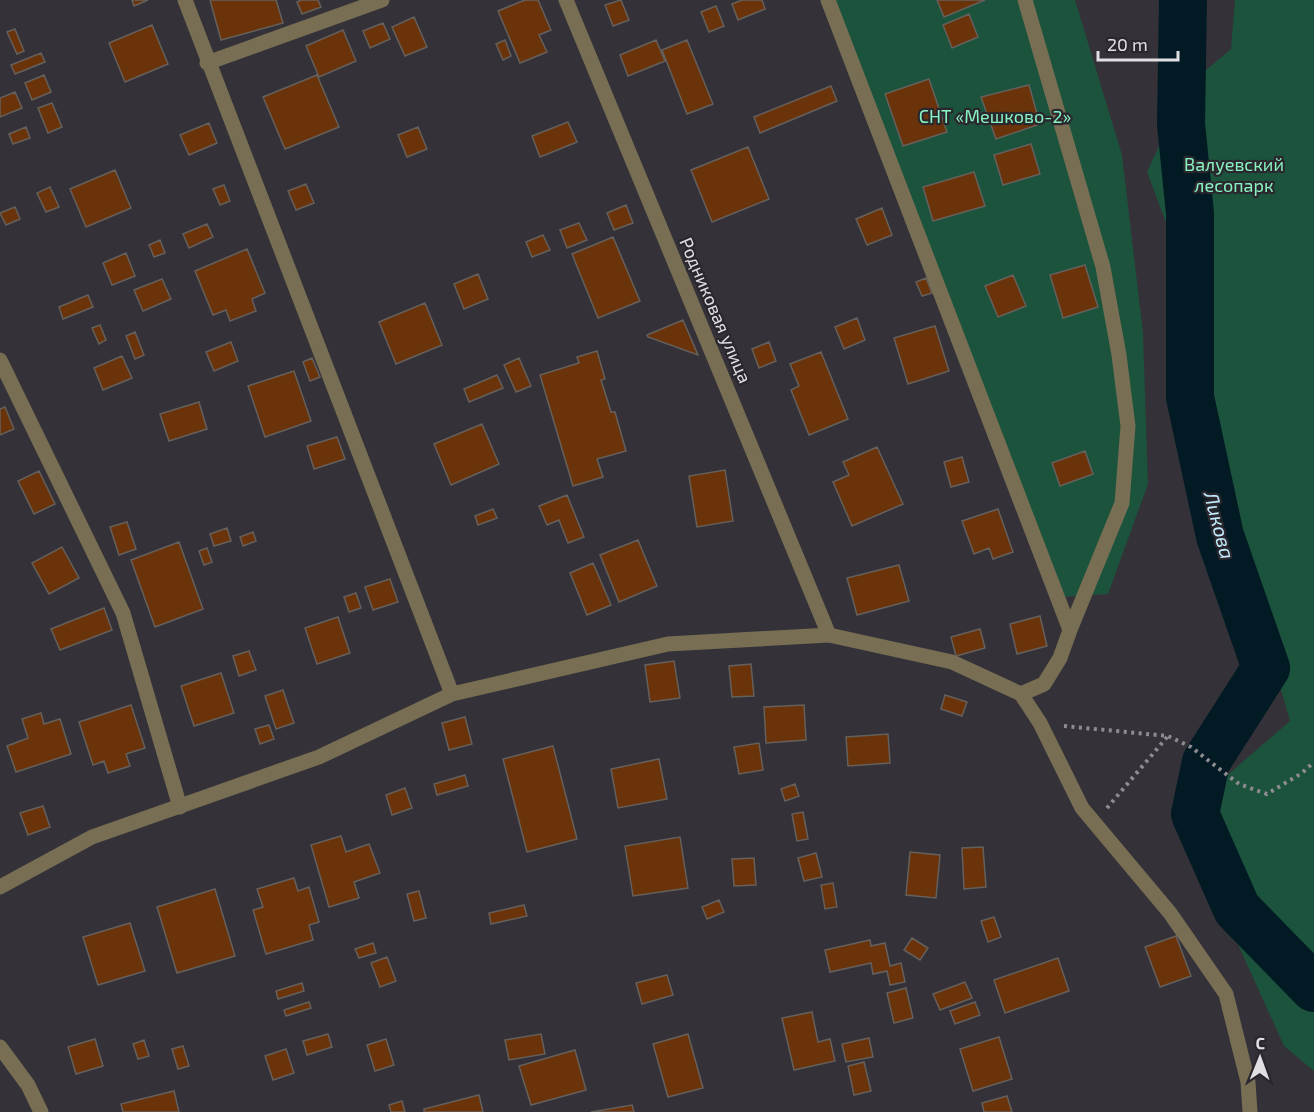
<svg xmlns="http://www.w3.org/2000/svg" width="1314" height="1112" viewBox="0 0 1314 1112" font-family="'Exo 2',sans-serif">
<rect width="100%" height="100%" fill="#343238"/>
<path fill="#1c533c" d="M834,0H1075L1122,155L1143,333L1148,484L1108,594L1060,597Z
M1235,0H1314V1071L1284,1046L1180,816L1290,721L1259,613L1213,482L1194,297L1147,172L1187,86L1231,49Z"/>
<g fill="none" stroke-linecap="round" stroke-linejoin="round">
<path stroke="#021a24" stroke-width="48" d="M1183,0L1181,124L1190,213V397L1220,536L1266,668L1206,762L1195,814L1237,909L1314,988"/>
</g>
<path fill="#6a330a" stroke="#66605c" stroke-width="1.5" d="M132,0H148L134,6Z
M210,0H276L283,23L221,40Z
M301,0H318L321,7L302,14L297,2Z
M525,0H538L551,30L539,35L547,52L520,63L498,11Z
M621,0L629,20L613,26L605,5Z
M742,0H762L765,9L738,20L732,4Z
M937,0H985L944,17Z
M716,6L724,26L709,32L701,12Z
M969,14L978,37L952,48L943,25Z
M414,17L427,47L405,56L392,27Z
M383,23L390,39L370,48L363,31Z
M152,25L168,64L125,82L109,43Z
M15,29L24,51L17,54L7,32Z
M343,30L356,61L319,77L306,46Z
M505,40L511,56L503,60L496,44Z
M656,40L665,61L628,76L620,55Z
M687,40L713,104L687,114L662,50Z
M41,53L45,62L15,74L11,65Z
M44,75L51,92L32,100L25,83Z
M317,75L339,127L285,149L263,97Z
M929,79L947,132L903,146L885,94Z
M1029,85L1040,124L996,139L981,97Z
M831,86L837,101L760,133L754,117Z
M15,92L22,108L0,117V98Z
M52,103L62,127L48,133L38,108Z
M568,122L577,142L540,157L532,136Z
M209,123L217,143L189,155L180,135Z
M26,127L30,138L13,144L9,134Z
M418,127L427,149L407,157L398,135Z
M1031,144L1040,174L1003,185L994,155Z
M748,147L769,199L712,222L691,170Z
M115,170L131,208L86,227L70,189Z
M974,172L985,206L933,221L923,187Z
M306,184L314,203L296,210L288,191Z
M224,185L230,201L220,205L213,189Z
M50,187L59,207L46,212L37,193Z
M626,205L633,223L614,230L607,213Z
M15,207L20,219L6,225L0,213Z
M882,208L892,235L867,245L856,219Z
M579,223L587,240L567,248L560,230Z
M207,224L213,237L189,248L183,234Z
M543,235L550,250L532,257L526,242Z
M613,237L640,301L598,318L572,254Z
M160,240L165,253L154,257L149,245Z
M247,249L265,293L252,299L256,311L230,321L226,310L213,315L195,271Z
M126,253L135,276L112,285L103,263Z
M1085,265L1098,307L1063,318L1050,275Z
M478,274L488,299L464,309L454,284Z
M1013,275L1026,306L998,317L985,286Z
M926,278L932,293L922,296L916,282Z
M162,279L171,299L143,311L134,290Z
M88,295L93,307L63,319L59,307Z
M425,303L442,345L396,364L379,322Z
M857,318L865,340L844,349L835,327Z
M683,320L698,355L648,337L647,335Z
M100,325L106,340L99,344L92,328Z
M935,326L949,371L908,384L894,338Z
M135,332L144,355L135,359L126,336Z
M231,342L238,361L214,371L206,352Z
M769,342L776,361L759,368L752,349Z
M597,351L605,379L601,380L611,412H615L626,451L597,459L603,477L573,486L540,375L579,363L577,357Z
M821,352L848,419L809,435L791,390L799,386L790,364Z
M122,356L132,378L103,390L94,368Z
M312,358L320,377L310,381L303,362Z
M519,358L531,386L516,392L504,365Z
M294,371L311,421L265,437L248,386Z
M497,375L503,388L469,402L464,389Z
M199,402L207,429L169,441L160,414Z
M5,407L14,429L0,435V409Z
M482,424L499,464L451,485L434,444Z
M337,437L345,459L314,469L307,446Z
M877,447L903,504L852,526L833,482L849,475L843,462Z
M1085,451L1093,474L1060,486L1052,463Z
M962,457L969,482L951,487L944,462Z
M725,470L733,521L697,527L689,476Z
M39,471L55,504L34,514L18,481Z
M567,495L584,537L568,543L559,520L547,525L539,506Z
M493,509L497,518L478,525L475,516Z
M998,509L1013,552L993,559L989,548L974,554L962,521Z
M127,522L136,549L119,555L110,527Z
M227,528L231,541L214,546L210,534Z
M253,532L256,541L243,546L240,537Z
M638,540L657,586L619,602L600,555Z
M179,542L203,609L155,627L131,560Z
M62,547L79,578L49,594L32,563Z
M207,548L212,562L204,565L199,551Z
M593,563L611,605L587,615L570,573Z
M899,565L909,601L857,615L847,578Z
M390,579L398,602L373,610L365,587Z
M356,593L361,608L349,612L344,597Z
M104,608L112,630L60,650L51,629Z
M1040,616L1047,646L1017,654L1010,624Z
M338,617L350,653L317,664L305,628Z
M980,629L985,648L956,656L951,637Z
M249,651L256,670L239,676L233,656Z
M674,661L680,698L650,702L645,665Z
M751,664L754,696L732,697L729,666Z
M221,673L234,713L194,726L181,686Z
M283,690L294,723L276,729L265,696Z
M945,695L967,702L962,716L941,709Z
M131,705L145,748L126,754L130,766L108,773L104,761L93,765L79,722Z
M804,705L806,740L766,743L764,707Z
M41,713L44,724L60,719L71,754L16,772L7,746L28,738L22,719Z
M465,717L472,744L449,750L442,723Z
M269,725L274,739L260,744L255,729Z
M888,734L890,763L848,766L846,737Z
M759,743L763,770L739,774L734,747Z
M553,746L577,839L527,852L503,759Z
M659,759L667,799L618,808L611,769Z
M465,775L468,786L437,795L434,784Z
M795,784L799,796L785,801L781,789Z
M405,788L412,808L392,815L386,795Z
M43,806L50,827L28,835L20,813Z
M803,812L808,839L797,841L792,814Z
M341,836L346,852L369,844L380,873L354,882L359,898L329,907L311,845Z
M680,837L688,888L633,896L625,846Z
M983,847L986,887L964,889L962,848Z
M910,852L940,855L936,898L906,895Z
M816,853L822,877L804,881L798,858Z
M754,858L756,885L734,886L732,859Z
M294,878L298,891L309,887L319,922L309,925L313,940L266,954L253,910L263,907L257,889Z
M833,883L837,907L825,909L821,885Z
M215,889L235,956L177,973L157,907Z
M419,891L426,918L414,921L407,894Z
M719,900L724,912L707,919L702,907Z
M524,905L527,916L491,924L489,913Z
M994,917L1001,937L988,942L981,921Z
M130,923L145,971L98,985L83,937Z
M1176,936L1191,976L1160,987L1145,947Z
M912,938L928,948L920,960L904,950Z
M870,940L871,946L885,943L890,966L901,963L905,982L890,985L887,971L873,974L871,963L830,972L825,950Z
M373,943L376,953L359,958L355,949Z
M387,957L396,981L380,987L371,963Z
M1058,958L1069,991L1005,1013L994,980Z
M667,975L673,995L642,1004L636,983Z
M965,982L972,998L940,1010L933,994Z
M302,983L304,991L278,999L276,991Z
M906,988L913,1018L894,1023L887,993Z
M309,1002L311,1008L286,1016L284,1010Z
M975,1002L980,1015L955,1024L950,1011Z
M812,1012L818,1042L830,1039L835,1061L794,1070L782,1018Z
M328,1034L332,1047L307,1055L303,1041Z
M541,1034L545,1054L509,1060L505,1040Z
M688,1034L703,1088L668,1097L653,1044Z
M999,1037L1012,1079L973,1091L960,1049Z
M869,1038L873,1057L846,1062L842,1044Z
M95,1039L103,1066L76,1074L68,1047Z
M386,1039L394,1065L375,1071L367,1045Z
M144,1040L149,1056L138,1059L133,1044Z
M183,1046L189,1066L178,1069L172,1049Z
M286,1049L294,1073L273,1080L265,1056Z
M575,1050L586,1090L531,1105L519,1066Z
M864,1062L871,1091L854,1095L848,1066Z
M174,1091L179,1112H123L121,1104Z
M479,1095L483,1112H424V1109Z
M1007,1096L1012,1112H984L982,1103Z
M402,1101L405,1112H391L389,1105Z
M632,1105L634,1112H591Z"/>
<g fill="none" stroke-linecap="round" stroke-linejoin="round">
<path stroke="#8e8c91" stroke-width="4" stroke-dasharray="3 4.5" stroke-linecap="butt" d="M1064,726L1168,736L1191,747L1239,784L1267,794L1302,773L1314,762
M1107,808L1168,736"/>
<path stroke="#776e53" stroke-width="15" d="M185,0L452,694
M566,0L829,635
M828,0L1070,630L1060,658L1044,684L1021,694
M1025,0L1103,267L1119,355L1128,426L1122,503L1070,630
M207,63L382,0
M0,360L123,613L180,807
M0,887L92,837L319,757L452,694L668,644L829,635L952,662L1021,694L1040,723L1082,808L1170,913L1226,994L1248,1082L1250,1112
M0,1047L28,1085L41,1112"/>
</g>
<g text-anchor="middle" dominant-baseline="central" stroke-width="4.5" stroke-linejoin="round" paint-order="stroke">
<g font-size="18" fill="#88f3c1" stroke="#2a282e">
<text x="995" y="116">СНТ «Мешково-2»</text>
<text x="1234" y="164">Валуевский<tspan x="1234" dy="21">лесопарк</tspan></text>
</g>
<g font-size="18" fill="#e1dfe3" stroke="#2a282e">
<text transform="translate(716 310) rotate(67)">Родниковая улица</text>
</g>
<g font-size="20" font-style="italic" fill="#c1e9fc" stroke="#2a282e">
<text transform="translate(1220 525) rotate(75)">Ликова</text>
</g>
</g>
<g transform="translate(1260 1058) rotate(1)" stroke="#2a282e" stroke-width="4.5" paint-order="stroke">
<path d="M0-4.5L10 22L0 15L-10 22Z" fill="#e1dfe3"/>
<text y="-9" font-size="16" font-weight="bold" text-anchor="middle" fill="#e1dfe3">С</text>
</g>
<path d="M1098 51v9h80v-9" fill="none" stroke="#e1dfe3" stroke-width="3"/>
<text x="1107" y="51" font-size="18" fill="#e1dfe3" stroke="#2a282e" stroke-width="4.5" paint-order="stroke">20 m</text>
</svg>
